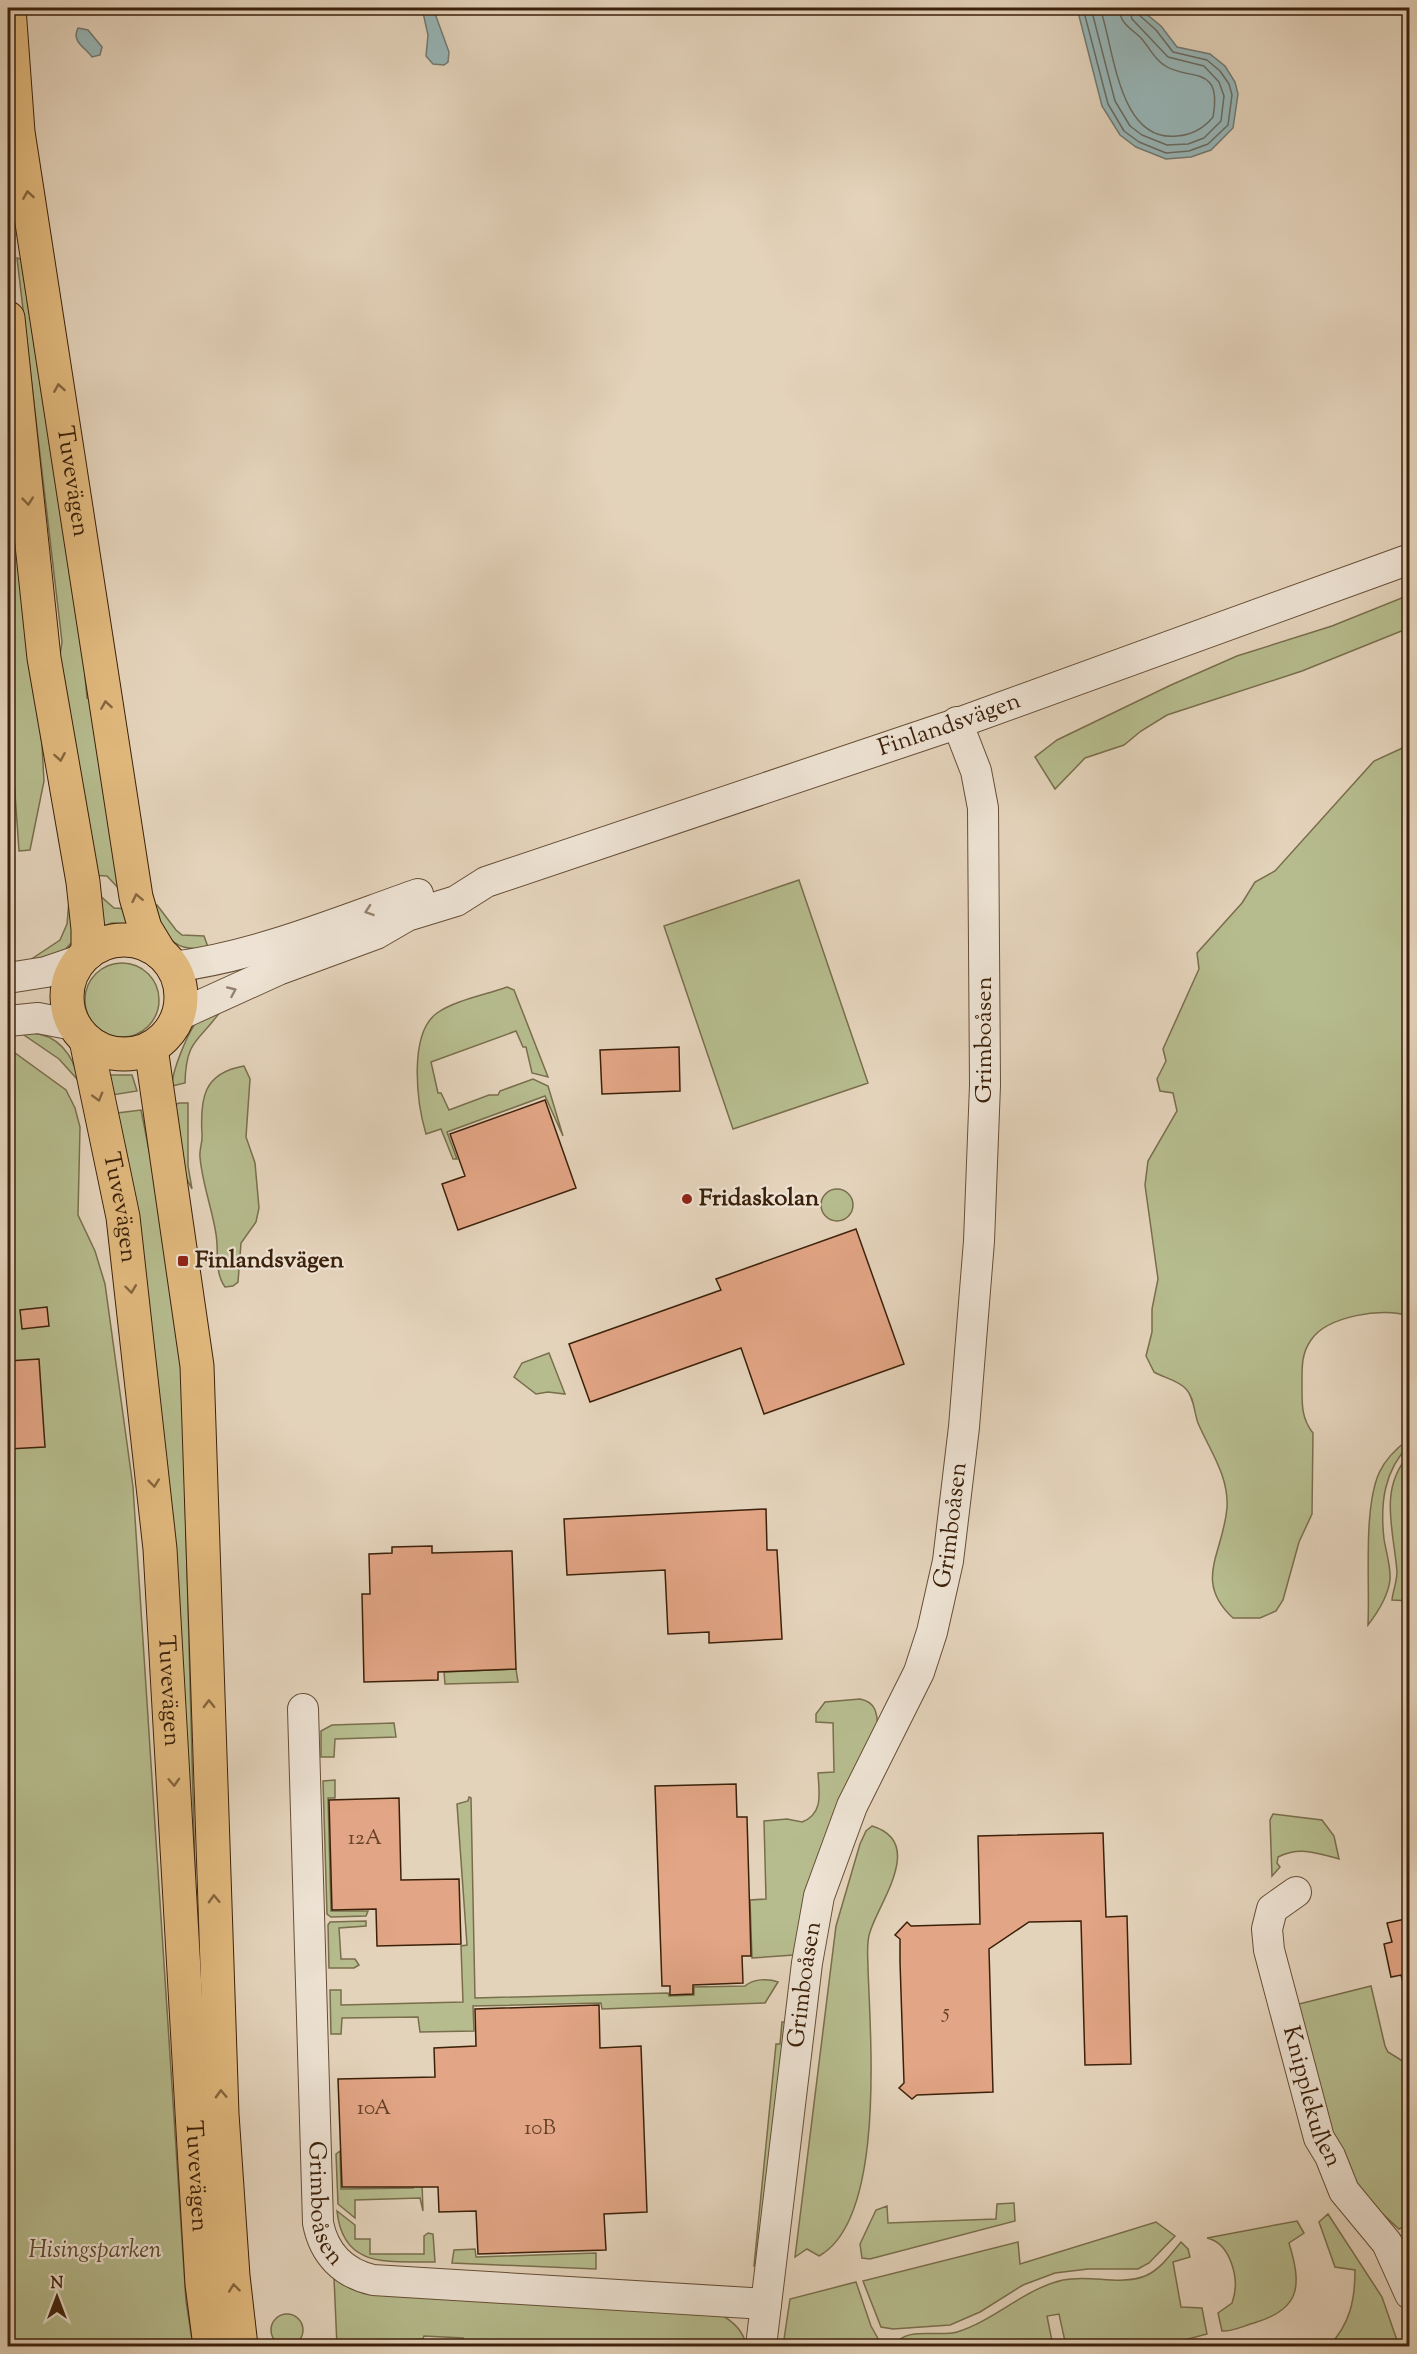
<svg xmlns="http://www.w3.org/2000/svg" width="1417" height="2354" viewBox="0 0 1417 2354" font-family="'Sorts Mill Goudy',serif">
<rect width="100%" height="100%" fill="#e4d3bb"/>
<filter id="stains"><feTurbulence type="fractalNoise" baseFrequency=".00333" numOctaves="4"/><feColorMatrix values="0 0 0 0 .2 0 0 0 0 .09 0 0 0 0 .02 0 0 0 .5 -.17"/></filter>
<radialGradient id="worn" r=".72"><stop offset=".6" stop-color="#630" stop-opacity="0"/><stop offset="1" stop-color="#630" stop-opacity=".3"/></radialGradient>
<path fill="#b6bc8e" stroke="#796e4c" stroke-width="1.5" d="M17,258L21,259L84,664L87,698L92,699L122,892L107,876L89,875L57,675L62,642Z
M8,444L42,745L44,781L30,850L19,851L12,751L8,748Z
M1409,595V628L1302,671L1167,715L1141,731L1124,745L1085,758L1055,789L1035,757L1057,740L1171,685L1237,656L1332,626Z
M1409,745V1316C1383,1307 1327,1316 1311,1340C1301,1354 1302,1368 1302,1385C1302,1403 1301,1418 1313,1433L1312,1514L1299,1542L1283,1600L1276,1611L1260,1618H1233C1193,1581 1223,1554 1227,1508C1229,1476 1210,1451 1198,1423C1194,1412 1194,1397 1186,1389C1178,1380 1164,1378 1154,1372L1146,1356L1152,1332V1309L1158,1279L1145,1185L1148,1161L1177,1111L1173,1093L1160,1091L1157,1079L1166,1061L1163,1049L1199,969L1197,953L1242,903L1255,882L1275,871L1374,761Z
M799,880L868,1083L733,1129L664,926Z
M97,893L114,908L129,909L130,924L112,923L98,928Z
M69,901L75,939L60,955L27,962L60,940L67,924Z
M157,905L176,930L182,935L204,936L208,947C171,955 165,932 148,906Z
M85 1000a37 37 0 1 1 74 0a37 37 0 1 1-74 0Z
M507,987L514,990L548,1077L532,1073L526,1047H523L516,1031L431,1062L438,1093H441L449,1110L489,1095H498L500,1091L533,1079L548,1086L563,1136L545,1096L447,1132L457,1159H453L441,1129L426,1134C417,1104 408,1034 437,1013C456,1000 485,995 507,987Z
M222,1009C200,1042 186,1037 185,1083L172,1086C172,1071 189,1028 200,1018C205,1013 215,1011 222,1009Z
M31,1033C57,1034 74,1055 78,1080L59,1059L24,1035Z
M8,1053H15L66,1090L75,1108L80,1127L78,1215L95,1251L105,1284L133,1487L186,2301L193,2346H8Z
M244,1066L250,1079L246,1137L255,1163L259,1208L256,1222L241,1243L238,1282L233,1286L225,1287C214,1272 219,1251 216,1234C212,1208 202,1183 200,1157C199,1149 203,1142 202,1134C200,1099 203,1073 244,1066Z
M102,1075H132L137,1091L106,1096Z
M179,1103H188V1166L192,1189L185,1176L172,1106Z
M141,1110L161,1211L181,1341L195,1871L109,1114Z
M821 1205a16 16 0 1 1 32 0a16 16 0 1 1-32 0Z
M549,1353L565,1394L548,1392L536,1394L514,1377L522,1363Z
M1409,1439V1445C1384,1471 1380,1503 1384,1539C1386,1552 1391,1566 1390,1580C1388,1596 1378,1612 1368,1625C1370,1584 1363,1510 1379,1473C1385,1460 1398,1447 1409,1439Z
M1409,1455L1410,1601L1392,1600C1393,1591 1397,1581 1397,1572C1394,1531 1378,1489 1409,1455Z
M516,1669L518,1682L445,1684L444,1672Z
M860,1699C876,1702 877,1713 878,1728L794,1955L752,1958L750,1900L766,1899L764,1821L787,1819L802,1822C824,1814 819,1792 818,1773L834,1772L833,1723L816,1722V1714L825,1702Z
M394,1723L396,1737L335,1739L334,1757H321V1731L332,1725Z
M335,1780V1798H328L331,1911H368L366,1916L331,1917L327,1914L323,1781Z
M469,1797L471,1798L475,1998L668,1993L669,1996L694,1995V1987L745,1986C753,1979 768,1978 778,1982L765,2003L602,2009L601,2003L473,2006L474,2031L420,2032L418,2017L342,2018L341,2034H331L330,1990H341V2005L463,2002L461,1946L467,1945L457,1804L468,1801Z
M1273,1814L1322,1820L1334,1836L1339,1859C1318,1853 1299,1846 1278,1857L1277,1863L1280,1867L1272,1876L1270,1820Z
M872,1826C926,1842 879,1902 870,1932C866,1943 868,1956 868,1968C870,2035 886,2219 819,2256L807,2249L795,2257L836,1926L860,1844L866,1831Z
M366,1921V1926L339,1928L341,1959H355L359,1965L354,1968H329L328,1925L330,1922Z
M1371,1986L1385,2046L1388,2052L1409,2065L1410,2224L1399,2229L1360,2193L1331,2141L1295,2005Z
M782,2022H786L758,2266H754L776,2044H780Z
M412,2141L421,2153L423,2211L420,2198L355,2200V2218L338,2204L336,2154L340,2151L341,2189L413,2188Z
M1014,2203L1015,2221L870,2259L862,2258L860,2244L876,2210L887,2206L888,2223L996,2219L997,2204Z
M337,2211L355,2225V2239H370V2254H424V2236L428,2233L433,2234L435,2262C390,2261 343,2270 337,2211Z
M1328,2214L1382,2297L1399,2346H1329C1350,2324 1355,2300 1355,2270L1335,2267L1319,2222Z
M1297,2221L1304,2233L1289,2243C1302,2286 1301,2309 1254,2323C1243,2326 1232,2332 1222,2331L1218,2313L1232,2303C1241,2279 1230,2243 1207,2238Z
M1156,2222L1175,2236L1149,2263L1138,2269H1088L1055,2273L1023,2285L980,2312L950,2325L893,2329L881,2327L863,2281L1018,2242L1020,2264Z
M1181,2242L1188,2249L1190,2257L1173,2262L1181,2307L1202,2308L1207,2334L1162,2346H1066L1059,2314L1047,2316L1053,2346H897L899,2340C913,2328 940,2337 957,2332C995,2320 1024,2289 1063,2280C1090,2274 1120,2286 1145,2276C1160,2270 1171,2254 1181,2242Z
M475,2249L476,2257L596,2253V2269L452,2263L454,2250Z
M334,2278L716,2312C730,2319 744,2330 746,2346L542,2345L541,2342L463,2341V2338L424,2336L423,2339L337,2346Z
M856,2282L871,2326L881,2344L873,2346H783L790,2299Z
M271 2330a16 16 0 1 1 32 0a16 16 0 1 1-32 0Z"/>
<path fill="#97b6b8" stroke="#737a72" stroke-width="1.5" d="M422,8H433L449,52L448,62L444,65L433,64L426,56L428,35Z
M1077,8H1139L1161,26L1177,47L1210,54L1225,66L1235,82L1238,94L1233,128L1211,150L1191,157L1166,159L1136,147L1120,135L1102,106Z
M78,28L88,30L102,47L100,55L92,57C85,47 71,42 78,28Z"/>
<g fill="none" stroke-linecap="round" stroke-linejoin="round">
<path stroke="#6a6c61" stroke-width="1.5" d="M1083,8L1108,104L1124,131L1139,142L1166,153L1189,151L1208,144L1228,125L1232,95L1229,84L1220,71L1207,60L1173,52L1156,30L1138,14L1136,8
M1091,8L1115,101L1130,126L1142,135L1167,145L1188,144L1204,138L1221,121L1224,96L1219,82L1204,66L1168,57L1132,19L1129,8
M1100,8C1114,47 1118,143 1177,136C1192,135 1204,128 1213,117C1223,62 1187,82 1164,65C1153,58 1149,46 1140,37C1130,28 1120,23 1119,8"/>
</g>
<path fill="#e2a585" stroke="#3c210a" stroke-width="1.5" d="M679,1047L680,1091L602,1094L600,1050Z
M545,1100L576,1188L458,1230L442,1184L465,1176L450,1134Z
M856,1229L904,1364L764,1414L741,1348L590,1402L569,1344L721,1290L716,1279Z
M47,1307L49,1326L22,1329L20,1310Z
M39,1359L45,1447L8,1449V1361Z
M766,1509L767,1550H777L782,1639L709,1643V1632L668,1634L665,1570L567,1575L564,1519Z
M432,1546V1553L512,1551L516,1669L438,1672V1680L364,1682L362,1594H370L369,1554L392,1553V1547Z
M736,1784L737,1817H747L751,1956H742L743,1983L693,1985V1994L670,1995V1986H662L655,1786Z
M399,1798L401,1880L459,1879L461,1944L377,1946L376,1909L332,1910L329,1800Z
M1103,1833L1106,1917L1127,1916L1131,2064L1085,2065L1081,1921L1029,1922L989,1949L993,2092L917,2095L912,2099L899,2088L904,2083L900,1962V1939L895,1935L907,1922L911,1926L980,1924L978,1836Z
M1410,1918V1986H1404L1401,1975L1391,1977L1384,1944L1392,1942L1387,1923Z
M599,2005L600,2048L641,2046L647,2212L604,2214L606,2250L478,2254L476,2211L439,2212L438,2187H342L338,2079L435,2077L434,2048L476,2046L475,2009Z"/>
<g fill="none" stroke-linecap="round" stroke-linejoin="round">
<defs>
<g id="minor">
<path d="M173,967C258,956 338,922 418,894"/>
<path d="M8,978L46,972L81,960"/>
<path id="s1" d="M179,1015L278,970L376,934L407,916L456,901L486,882L947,727L1410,559"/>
<path d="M8,1021L38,1018L74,1025"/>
<path id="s2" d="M303,1709L318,2223C324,2254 343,2273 373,2280L766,2304"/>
<path id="s3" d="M1296,1892L1272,1909L1267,1929L1269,1950L1319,2138L1330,2156L1344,2191L1387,2243L1410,2294"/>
<path id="s4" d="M761,2346L807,1963L819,1896L852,1806L919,1672L932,1632L948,1561L964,1427L979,1241L985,1085L983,808L976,771L957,722"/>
</g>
<g id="major">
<path id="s5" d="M9,8L18,132L136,897L145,928L159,951"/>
<path d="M8,318L44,658L83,882L88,929V953"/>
<circle cx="124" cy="997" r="57"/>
<path id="s6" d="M86,1040L123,1217L160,1549L195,2165L202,2284L210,2346"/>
<path d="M151,1048L197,1366L222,2114L233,2276L241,2346"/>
</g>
</defs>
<use href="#minor" stroke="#664e36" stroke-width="32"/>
<use href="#major" stroke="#3c210a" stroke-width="35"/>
<use href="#minor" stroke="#ede2d3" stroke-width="30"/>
<use href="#major" stroke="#e2ba7e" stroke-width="33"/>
</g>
<defs><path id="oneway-chevron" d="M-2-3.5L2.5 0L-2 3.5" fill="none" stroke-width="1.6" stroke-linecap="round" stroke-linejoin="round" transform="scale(1.5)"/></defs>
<g stroke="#87663e">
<use href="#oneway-chevron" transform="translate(28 195) rotate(-99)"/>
<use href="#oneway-chevron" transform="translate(59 388) rotate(-99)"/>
<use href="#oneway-chevron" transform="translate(28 501) rotate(84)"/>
<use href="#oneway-chevron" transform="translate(106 705) rotate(-99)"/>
<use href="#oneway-chevron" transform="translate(60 757) rotate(80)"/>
<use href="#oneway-chevron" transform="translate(137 898) rotate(-102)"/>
<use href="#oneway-chevron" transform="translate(98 1097) rotate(74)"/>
<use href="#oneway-chevron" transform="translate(131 1289) rotate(83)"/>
<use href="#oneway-chevron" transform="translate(154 1483) rotate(84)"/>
<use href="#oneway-chevron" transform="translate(209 1704) rotate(-91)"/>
<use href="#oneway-chevron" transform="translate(174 1782) rotate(87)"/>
<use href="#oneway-chevron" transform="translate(214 1899) rotate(-92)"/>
<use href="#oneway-chevron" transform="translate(221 2094) rotate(-92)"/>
<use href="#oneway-chevron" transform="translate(234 2288) rotate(-96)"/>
</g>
<g stroke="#94826e">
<use href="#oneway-chevron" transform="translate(369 911) rotate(161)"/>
<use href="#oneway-chevron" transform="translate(232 991) rotate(-24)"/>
</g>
<g fill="#8f2418" stroke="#ede2d3" stroke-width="2">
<circle cx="687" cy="1199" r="6"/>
<rect x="177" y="1255" width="12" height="12" rx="3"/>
</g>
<g text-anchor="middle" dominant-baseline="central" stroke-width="4.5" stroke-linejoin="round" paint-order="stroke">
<g font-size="21" fill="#664229">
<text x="365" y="1839">12A</text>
<text x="946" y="2013">5</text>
<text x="374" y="2109">10A</text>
<text x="540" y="2129">10B</text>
</g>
<g font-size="24" fill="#3c210a" stroke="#ede2d3">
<text stroke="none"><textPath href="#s5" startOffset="478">Tuvevägen</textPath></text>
<text stroke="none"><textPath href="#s1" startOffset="825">Finlandsvägen</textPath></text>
<text transform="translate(985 1040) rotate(-90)">Grimboåsen</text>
<text stroke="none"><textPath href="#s6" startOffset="171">Tuvevägen</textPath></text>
<text stroke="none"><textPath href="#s4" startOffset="850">Grimboåsen</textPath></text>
<text stroke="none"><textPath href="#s6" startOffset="657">Tuvevägen</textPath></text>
<text stroke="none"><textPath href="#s4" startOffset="364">Grimboåsen</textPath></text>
<text stroke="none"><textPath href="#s3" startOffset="224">Knipplekullen</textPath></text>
<text stroke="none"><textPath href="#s6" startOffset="1143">Tuvevägen</textPath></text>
<text stroke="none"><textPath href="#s2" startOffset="496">Grimboåsen</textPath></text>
</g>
<g font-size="24" font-weight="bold" fill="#3c210a" stroke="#ede2d3" text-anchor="start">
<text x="699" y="1199">Fridaskolan</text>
<text x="195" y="1261">Finlandsvägen</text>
</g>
<g font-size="24" font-style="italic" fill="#5a482b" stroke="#ede2d3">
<text x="95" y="2251">Hisingsparken</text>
</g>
</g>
<rect width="1417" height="2354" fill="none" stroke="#e4d3bb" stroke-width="30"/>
<rect x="9" y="9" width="1399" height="2336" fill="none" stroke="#3c210a" stroke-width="3"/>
<rect x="15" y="15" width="1387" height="2324" fill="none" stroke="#3c210a" stroke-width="1.5"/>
<g transform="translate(57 2297)" stroke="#ede2d3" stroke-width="4.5" paint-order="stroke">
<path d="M0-4.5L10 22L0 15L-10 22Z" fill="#3c210a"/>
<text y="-9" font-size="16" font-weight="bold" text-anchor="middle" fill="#3c210a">N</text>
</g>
<rect width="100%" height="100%" filter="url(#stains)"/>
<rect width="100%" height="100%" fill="url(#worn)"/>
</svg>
